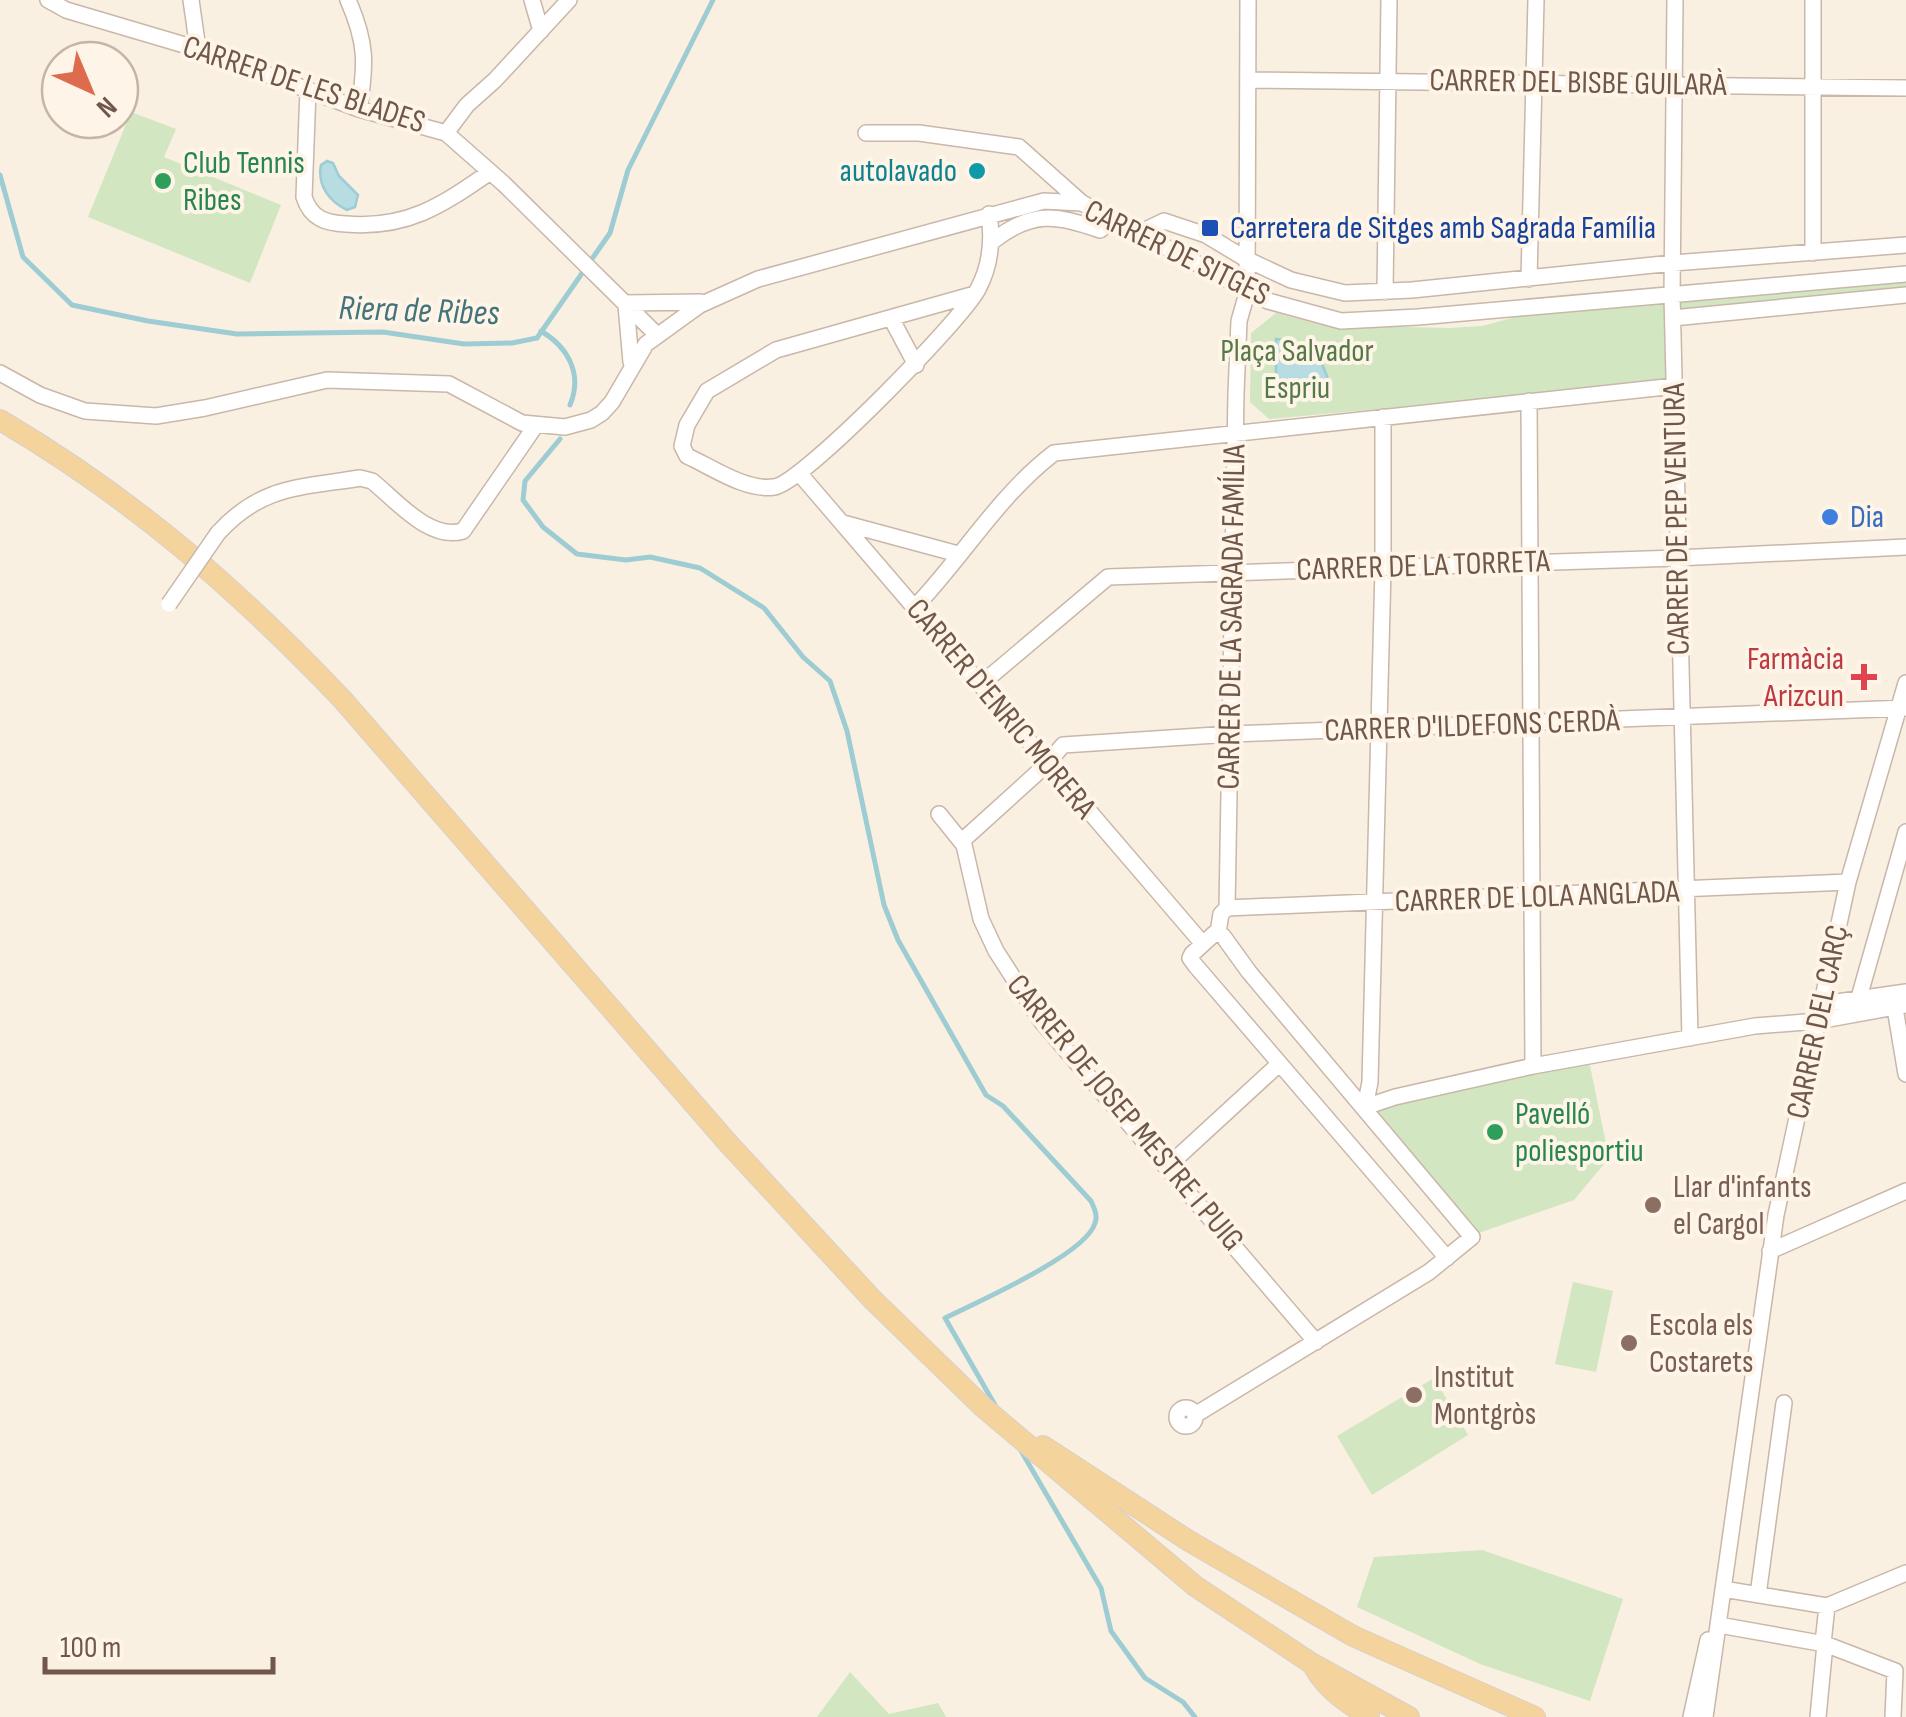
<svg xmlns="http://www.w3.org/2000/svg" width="1906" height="1717" viewBox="0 0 1906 1717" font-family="'Sofia Sans Condensed',sans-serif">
<rect width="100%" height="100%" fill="#faf0e1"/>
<path fill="#d1e6c1" d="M131,112L176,129L164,157L281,205L250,283L88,217Z
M1906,281V291L1677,314V302Z
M1668,302L1671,382L1269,419L1250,402L1251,333L1276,313L1321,325L1449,328L1482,326L1527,314Z
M1588,1056L1609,1158L1574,1200L1470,1236L1365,1107Z
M1573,1282L1613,1291L1596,1372L1555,1364Z
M1434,1378L1468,1435L1372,1495L1337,1436Z
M1482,1550L1623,1599L1590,1701L1480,1664L1357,1607L1374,1557Z
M850,1672L889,1714L938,1703L946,1717H817Z"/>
<path fill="#b7dce2" stroke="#9eccd3" stroke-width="2.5" d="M327,161L333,163L339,176L358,195L355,207L347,210C330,202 317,186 321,165Z
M1276,339C1305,340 1324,356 1329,385L1296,387L1276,376Z"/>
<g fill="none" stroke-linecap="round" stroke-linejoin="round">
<path stroke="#9eccd3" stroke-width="5" d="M0,175L23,257L72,305L148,321L237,334L383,332L464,344L512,343L537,338L610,233L628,170L713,0
M541,331C568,347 583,374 570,405
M560,439L525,481L523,500L543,527L577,554L626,560L650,557L700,568L764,608L803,657L830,681L847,731L884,905L898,940L986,1095L1003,1106L1091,1201C1094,1208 1098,1215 1095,1223C1087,1254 975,1303 945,1318L995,1405
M1020,1449L1101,1588L1111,1631L1145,1678L1183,1702L1195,1717"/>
<defs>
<path id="minor" d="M48,0L66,10L198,49L359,109L446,133L504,184L656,334
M191,0L198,49
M348,0C367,43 366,64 359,109
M532,0L541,31
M1675,0L1672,295L1690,1038
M1250,80L1906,88
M308,90L304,197C311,219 326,223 346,224C407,229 441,206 490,172
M446,133L467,105L495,80L569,0
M866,133H919L1019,147L1082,203
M1141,232L1164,221L1206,235L1246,259L1291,280L1345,293L1412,290L1673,263L1906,245
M993,241C1031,211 1056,214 1100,230L1115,219
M1813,253V0
M1529,279L1536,0
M1385,292L1389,0
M975,294L776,350L707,391L687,425L682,446L687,456C712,467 745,491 774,487C802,484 962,320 978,289C991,265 993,241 989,214
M625,303L701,302
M626,305L631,362
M891,318L916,365
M1673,318L1906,295
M0,373L40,395L85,411L156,416L205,408L327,380L449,384L522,423L565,427L591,420L602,413L612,402L646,344L700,305L758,279L1044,201L1082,203L1268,301L1341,321L1418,317L1906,274
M1529,401L1533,1066
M799,473L1203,944
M843,523L958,554
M218,533C262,485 300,488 360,478L372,481C396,500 429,541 463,531L536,425
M915,607C963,557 998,496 1054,453L1675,386
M980,685L1108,577L1677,558L1906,547
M939,814L964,845L981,919L996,951L1041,1021L1316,1342
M962,841L1047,764L1063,745L1231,734L1906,708
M1227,908L1848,882
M1218,932L1221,914L1227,908L1236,393L1239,321L1247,293L1248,0
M1858,1001L1906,832
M1823,1004L1906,992
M1895,1008L1906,1074
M1365,1107L1370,1082L1383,568V417
M1365,1107L1395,1097L1533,1066L1755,1026L1818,1021L1906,1005
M1168,1166L1279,1064
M1770,1251L1906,1191
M1177 1417a9 9 0 1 1 18 0a9 9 0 1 1-18 0Z
M1195,1415L1429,1272L1472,1237L1249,972L1223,936L1215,933L1192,954L1190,958L1195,965L1447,1258
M1723,1589L1827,1606
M1758,1595L1784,1403
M1827,1606L1906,1573
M1719,1625L1825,1644L1895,1671L1893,1717
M1823,1643L1827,1606
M1691,1717L1708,1640
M1705,1717L1776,1215L1848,882L1906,683
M1818,1717L1825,1644"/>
<path id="major" d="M0,420C134,499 236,588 342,699L727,1142L872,1299L983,1407L1195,1586L1311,1663L1409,1717
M1043,1446L1189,1541L1353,1636L1535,1717
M1315,1669C1328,1691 1348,1703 1369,1717"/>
</defs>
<use href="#minor" stroke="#c9b7a9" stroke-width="18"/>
<use href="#major" stroke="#d7d0cc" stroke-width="22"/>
<use href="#minor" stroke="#fff" stroke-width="15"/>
<use href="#major" stroke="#f5d39d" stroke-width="20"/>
<defs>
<path id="minor-bridge" d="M169,604L218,533"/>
</defs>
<use href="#minor-bridge" stroke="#c9b7a9" stroke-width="18" stroke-linecap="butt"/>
<use href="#minor-bridge" stroke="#fff" stroke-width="15"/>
</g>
<circle fill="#0f9aa8" stroke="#fef4e7" stroke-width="4" cx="977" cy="171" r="10"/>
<g fill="#2e9e5b" stroke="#fef4e7" stroke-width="4">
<circle cx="163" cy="181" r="10"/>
<circle cx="1495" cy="1132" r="10"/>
</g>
<rect fill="#1a4fb4" stroke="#fef4e7" stroke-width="4" x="1200" y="218" width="20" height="20" rx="5"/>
<circle fill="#3f7fe0" stroke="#fef4e7" stroke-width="4" cx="1830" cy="517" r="10"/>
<path fill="#e0444e" stroke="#fef4e7" stroke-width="4" d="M1859 662h10v10h10v10h-10v10h-10v-10h-10v-10h10z"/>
<g fill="#8d6e63" stroke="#fef4e7" stroke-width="4">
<circle cx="1653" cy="1205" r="10"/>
<circle cx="1629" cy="1343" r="10"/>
<circle cx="1414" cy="1395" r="10"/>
</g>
<g text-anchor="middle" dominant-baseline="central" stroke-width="8" stroke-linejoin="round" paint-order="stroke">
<g font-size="32" fill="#6f574a" stroke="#fef4e7">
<text transform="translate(1578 83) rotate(1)">CARRER DEL BISBE GUILARÀ</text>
<text transform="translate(304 85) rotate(18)">CARRER DE LES BLADES</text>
<text transform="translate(1177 253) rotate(26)">CARRER DE SITGES</text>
<text transform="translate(1677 519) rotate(-91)">CARRER DE PEP VENTURA</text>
<text transform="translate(1423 566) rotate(-2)">CARRER DE LA TORRETA</text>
<text transform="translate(1232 617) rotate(-89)">CARRER DE LA SAGRADA FAMÍLIA</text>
<text transform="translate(1001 709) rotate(50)">CARRER D'ENRIC MORERA</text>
<text transform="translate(1472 726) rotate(-2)">CARRER D'ILDEFONS CERDÀ</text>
<text transform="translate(1537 897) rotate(-2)">CARRER DE LOLA ANGLADA</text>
<text transform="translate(1818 1022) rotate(-78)">CARRER DEL CARÇ</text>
<text transform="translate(1125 1113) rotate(50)">CARRER DE JOSEP MESTRE I PUIG</text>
</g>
<g font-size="32" fill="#27864d" stroke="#fef4e7" text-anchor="start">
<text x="183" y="163">Club Tennis<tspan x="183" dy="37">Ribes</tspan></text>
<text x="1515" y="1114">Pavelló<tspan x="1515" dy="37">poliesportiu</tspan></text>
</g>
<g font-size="32" fill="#0d838f" stroke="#fef4e7" text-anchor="end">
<text x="957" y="171">autolavado</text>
</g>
<g font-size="32" fill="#164399" stroke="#fef4e7" text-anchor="start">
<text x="1230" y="228">Carretera de Sitges amb Sagrada Família</text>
</g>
<g font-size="32" fill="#567a46" stroke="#fef4e7">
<text x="1297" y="351">Plaça Salvador<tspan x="1297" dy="37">Espriu</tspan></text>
</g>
<g font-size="32" fill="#366cbe" stroke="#fef4e7" text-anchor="start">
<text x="1850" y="517">Dia</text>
</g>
<g font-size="32" fill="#be3a42" stroke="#fef4e7" text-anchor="end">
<text x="1844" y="659">Farmàcia<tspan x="1844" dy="37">Arizcun</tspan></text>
</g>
<g font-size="32" fill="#785e54" stroke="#fef4e7" text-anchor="start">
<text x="1673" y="1187">Llar d'infants<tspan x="1673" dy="37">el Cargol</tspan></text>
<text x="1649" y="1325">Escola els<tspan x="1649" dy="37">Costarets</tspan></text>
<text x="1434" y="1377">Institut<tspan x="1434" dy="37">Montgròs</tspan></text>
</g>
<g font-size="35" font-style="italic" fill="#43737b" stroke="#fef4e7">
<text transform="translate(419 311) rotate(2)">Riera de Ribes</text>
</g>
</g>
<g transform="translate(90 90) rotate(136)"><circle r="48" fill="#fef4e7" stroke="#c5b5a8" stroke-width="2.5"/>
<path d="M0-8L18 38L0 25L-18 38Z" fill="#dd6b4e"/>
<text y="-15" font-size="28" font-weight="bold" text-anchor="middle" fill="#6f574a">N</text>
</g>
<path d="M45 1657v15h228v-15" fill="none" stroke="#6f574a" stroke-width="5"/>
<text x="60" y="1657" font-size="30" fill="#6f574a" stroke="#fef4e7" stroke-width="8" paint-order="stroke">100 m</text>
</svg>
